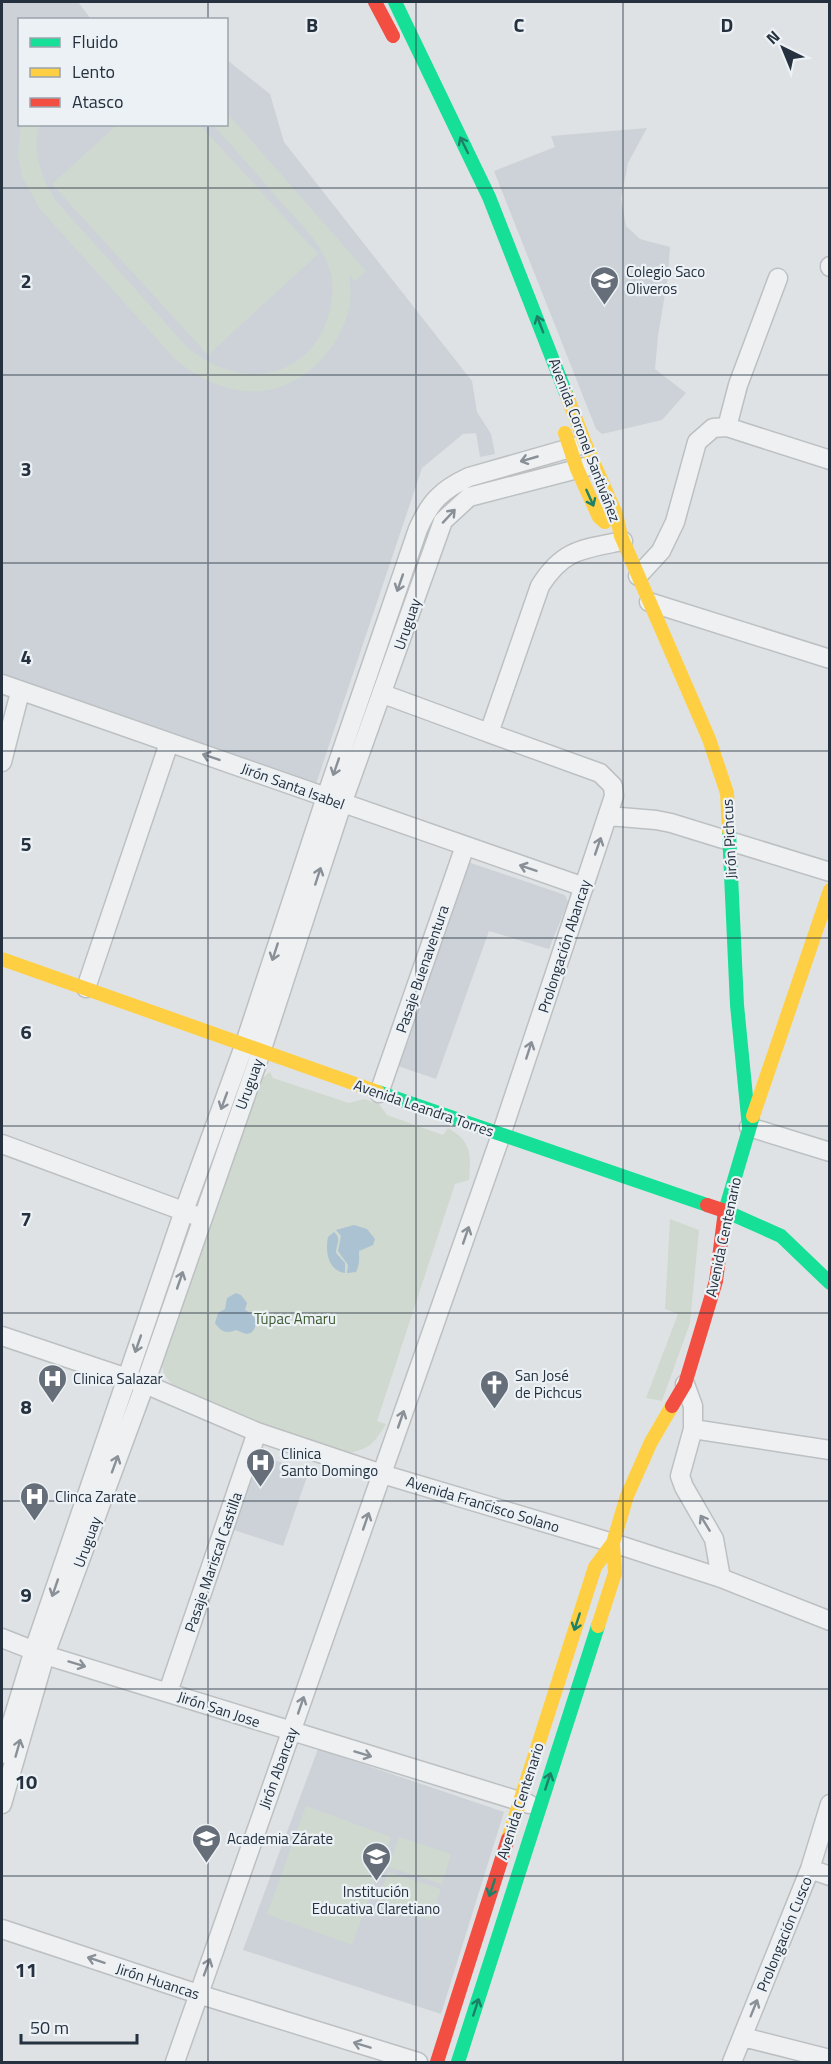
<svg xmlns="http://www.w3.org/2000/svg" width="831" height="2064" viewBox="0 0 831 2064" font-family="'Titillium Web',sans-serif">
<rect width="100%" height="100%" fill="#dfe2e4"/>
<path fill="#ccd2d8" d="M2,2H78L91,19L20,20V124H226L227,60L270,94L284,142L472,381L477,412L491,434L495,454L480,457L476,433L463,434L422,468L315,787L2,676Z
M647,128L628,163L621,199L626,226L640,239L670,247L668,276L658,336L655,369L686,393L662,420L602,434L596,429L494,171L555,147L551,136Z
M465,861L565,895L568,902L549,949L489,931L436,1079L395,1065Z
M254,1454L309,1471L283,1546L228,1528Z
M318,1749L504,1812L441,2014L243,1950Z"/>
<path fill="#d0d9cf" d="M227,113L366,271L355,281L349,275C350,284 351,294 350,303C343,346 304,388 260,391C229,394 198,378 175,359L40,209L22,177L18,156L21,125H39C32,152 41,178 56,201L188,348C234,388 305,384 327,320C332,304 335,288 330,271C322,243 299,222 280,201C258,175 236,150 213,125L226,124Z
M117,125H200L318,254L208,355L52,184Z
M270,1072L273,1078L349,1103L364,1099L379,1104L387,1115L443,1135L448,1128C472,1142 471,1154 469,1180L455,1184L377,1421L386,1424C371,1449 366,1450 338,1455L178,1392L164,1374L162,1364L258,1081Z
M670,1219L699,1230L690,1323L662,1401L646,1398L678,1314L665,1309Z
M306,1806L391,1837L352,1945L267,1914Z
M399,1837L451,1854L442,1884L389,1867Z
M388,1872L441,1889L430,1920L377,1903Z"/>
<path fill="#aac2d2" d="M354,1225L367,1229L375,1239L373,1245L359,1251C359,1259 360,1264 356,1272L347,1273L348,1265L338,1251L341,1236L336,1230Z
M334,1232C342,1239 336,1244 336,1253L345,1263V1273C328,1271 325,1251 328,1237Z
M236,1293L241,1295L247,1303L245,1310C256,1315 260,1324 251,1333L246,1334L236,1330C227,1334 221,1332 215,1323L218,1313L225,1309L227,1298Z"/>
<g fill="none" stroke-linecap="round" stroke-linejoin="round">
<defs>
<path id="street" d="M830,266V267
M727,427L738,385L778,278
M638,576L661,551L675,522L697,442L713,428L727,427L830,460
M649,602L830,659
M2,684L584,887
M383,694L489,733
M2,762L20,692
M608,816L656,820L671,823L830,872
M86,988L169,743
M379,1093L465,846
M749,1127L830,1152
M2,1144L194,1215
M2,1336L145,1384L257,1432L382,1474L613,1543L721,1578L830,1621
M685,1384L693,1406V1429L680,1476L684,1487L714,1539L721,1578
M693,1429L830,1450
M2,1638L45,1655L529,1804
M168,1692L257,1432
M2,1754L34,1650L184,1211L244,1046L326,797L418,529C430,502 441,490 469,477L581,445
M2,1804L45,1655L145,1384L261,1052L342,804L443,521L469,497L589,466
M810,1869L830,1876
M2,1929L198,1994L418,2062
M743,2037L830,2059
M175,2062L501,1135L614,796L613,786L600,773L489,733L540,586C563,549 583,549 623,541
M732,2062L810,1869L830,1804"/>
</defs>
<use href="#street" stroke="#bdc0c2" stroke-width="21"/>
<use href="#street" stroke="#eef0f2" stroke-width="18"/>
<path stroke="#16e098" stroke-width="14" d="M395,2L489,197L567,396
M729,831L737,1005L749,1127
M378,1092L707,1205
M753,1116L725,1211L781,1236L830,1283
M458,2062L598,1626"/>
<path stroke="#ffcf43" stroke-width="14" d="M567,396L585,443L616,514L621,536L709,739L727,793L729,831
M565,433L577,469L599,517L605,522
M2,959L378,1092
M753,1116L830,890
M598,1626L615,1573L613,1543
M508,1839L595,1567L613,1543L627,1496L651,1442L672,1406"/>
<path stroke="#f24e42" stroke-width="14" d="M375,2L393,36
M672,1406L685,1384L716,1281L725,1211L707,1205
M437,2062L508,1839"/>
</g>
<defs><path id="oneway-shaft" d="M-6 0H5M1.5-3L5.5 0L1.5 3" fill="none" stroke-width="1.6" stroke-linecap="round" stroke-linejoin="round" transform="scale(1.5)"/></defs>
<g stroke="#1e8067">
<use href="#oneway-shaft" transform="translate(464 145) rotate(-116)"/>
<use href="#oneway-shaft" transform="translate(540 324) rotate(-111)"/>
<use href="#oneway-shaft" transform="translate(590 498) rotate(66)"/>
<use href="#oneway-shaft" transform="translate(577 1622) rotate(108)"/>
<use href="#oneway-shaft" transform="translate(548 1781) rotate(-72)"/>
<use href="#oneway-shaft" transform="translate(492 1888) rotate(108)"/>
<use href="#oneway-shaft" transform="translate(476 2007) rotate(-72)"/>
</g>
<g stroke="#8a9098">
<use href="#oneway-shaft" transform="translate(529 459) rotate(164)"/>
<use href="#oneway-shaft" transform="translate(449 516) rotate(-47)"/>
<use href="#oneway-shaft" transform="translate(400 583) rotate(109)"/>
<use href="#oneway-shaft" transform="translate(211 757) rotate(-161)"/>
<use href="#oneway-shaft" transform="translate(336 767) rotate(109)"/>
<use href="#oneway-shaft" transform="translate(598 846) rotate(-71)"/>
<use href="#oneway-shaft" transform="translate(528 868) rotate(-161)"/>
<use href="#oneway-shaft" transform="translate(318 876) rotate(-72)"/>
<use href="#oneway-shaft" transform="translate(275 952) rotate(108)"/>
<use href="#oneway-shaft" transform="translate(529 1050) rotate(-72)"/>
<use href="#oneway-shaft" transform="translate(224 1101) rotate(110)"/>
<use href="#oneway-shaft" transform="translate(466 1235) rotate(-71)"/>
<use href="#oneway-shaft" transform="translate(180 1280) rotate(-71)"/>
<use href="#oneway-shaft" transform="translate(138 1344) rotate(109)"/>
<use href="#oneway-shaft" transform="translate(401 1419) rotate(-71)"/>
<use href="#oneway-shaft" transform="translate(115 1464) rotate(-70)"/>
<use href="#oneway-shaft" transform="translate(366 1521) rotate(-71)"/>
<use href="#oneway-shaft" transform="translate(705 1523) rotate(-121)"/>
<use href="#oneway-shaft" transform="translate(55 1588) rotate(109)"/>
<use href="#oneway-shaft" transform="translate(77 1664) rotate(17)"/>
<use href="#oneway-shaft" transform="translate(301 1705) rotate(-71)"/>
<use href="#oneway-shaft" transform="translate(18 1748) rotate(-74)"/>
<use href="#oneway-shaft" transform="translate(363 1754) rotate(17)"/>
<use href="#oneway-shaft" transform="translate(96 1960) rotate(-162)"/>
<use href="#oneway-shaft" transform="translate(207 1967) rotate(-70)"/>
<use href="#oneway-shaft" transform="translate(754 2008) rotate(-68)"/>
<use href="#oneway-shaft" transform="translate(362 2045) rotate(-163)"/>
</g>
<path fill="none" stroke="#25313f" stroke-width="1.5" stroke-opacity="0.55" d="M208,2V20M416,2V2062M623,2V2062M208,124V2062M2,188H830M2,375H830M2,563H830M2,751H830M2,938H830M2,1126H830M2,1313H830M2,1501H830M2,1689H830M2,1876H830"/>
<defs>
<symbol id="school-pin" viewBox="-11 -11 22 30"><path d="M0 17L-7.5 6A9.5 9.5 0 1 1 7.5 6Z" fill="#666f79" stroke="#ecf1f5"/><path d="M0-5L7-2L0 1L-7-2ZM-4 1L0 2.5L4 1V4Q0 6-4 4Z" fill="#fff"/></symbol>
<symbol id="hospital-pin" viewBox="-11 -11 22 30"><path d="M0 17L-7.5 6A9.5 9.5 0 1 1 7.5 6Z" fill="#666f79" stroke="#ecf1f5"/><path d="M-5-5h3v3.5h4V-5h3V5h-3V1.5h-4V5h-3Z" fill="#fff"/></symbol>
<symbol id="church-pin" viewBox="-11 -11 22 30"><path d="M0 17L-7.5 6A9.5 9.5 0 1 1 7.5 6Z" fill="#666f79" stroke="#ecf1f5"/><path d="M-1.2-6h2.4v3.5h3.3v2.4h-3.3V6h-2.4V-.1h-3.3v-2.4h3.3Z" fill="#fff"/></symbol>
<symbol id="university-pin" viewBox="-11 -11 22 30"><path d="M0 17L-7.5 6A9.5 9.5 0 1 1 7.5 6Z" fill="#666f79" stroke="#ecf1f5"/><path d="M0-5L7-2L0 1L-7-2ZM-4 1L0 2.5L4 1V4Q0 6-4 4Z" fill="#fff"/></symbol>
</defs>
<g fill-rule="evenodd">
<use href="#school-pin" x="588" y="264" width="33" height="45"/>
<use href="#hospital-pin" x="36" y="1362" width="33" height="45"/>
<use href="#church-pin" x="478" y="1368" width="33" height="45"/>
<use href="#hospital-pin" x="244" y="1446" width="33" height="45"/>
<use href="#hospital-pin" x="18" y="1480" width="33" height="45"/>
<use href="#university-pin" x="190" y="1822" width="33" height="45"/>
<use href="#school-pin" x="360" y="1840" width="33" height="45"/>
</g>
<g text-anchor="middle" dominant-baseline="central" stroke-width="4.5" stroke-linejoin="round" paint-order="stroke">
<g font-size="15" fill="#25313f" stroke="#ecf1f5" text-anchor="start">
<text x="626" y="271">Colegio Saco<tspan x="626" dy="17">Oliveros</tspan></text>
<text x="515" y="1375">San José<tspan x="515" dy="17">de Pichcus</tspan></text>
<text x="73" y="1378">Clinica Salazar</text>
<text x="281" y="1453">Clinica<tspan x="281" dy="17">Santo Domingo</tspan></text>
<text x="55" y="1496">Clinca Zarate</text>
<text x="227" y="1838">Academia Zárate</text>
<text x="376" y="1891" text-anchor="middle">Institución<tspan x="376" dy="17">Educativa Claretiano</tspan></text>
</g>
<g font-size="15" fill="#25313f" stroke="#ecf1f5">
<text transform="translate(585 440) rotate(69)">Avenida Coronel Santiváñez</text>
<text transform="translate(407 624) rotate(-71)">Uruguay</text>
<text transform="translate(293 786) rotate(20)">Jirón Santa Isabel</text>
<text transform="translate(729 839) rotate(-93)">Jirón Pichcus</text>
<text transform="translate(564 946) rotate(-72)">Prolongación Abancay</text>
<text transform="translate(422 969) rotate(-71)">Pasaje Buenaventura</text>
<text transform="translate(249 1084) rotate(-70)">Uruguay</text>
<text transform="translate(424 1108) rotate(19)">Avenida Leandra Torres</text>
<text transform="translate(723 1237) rotate(-78)">Avenida Centenario</text>
<text transform="translate(483 1504) rotate(17)">Avenida Francisco Solano</text>
<text transform="translate(87 1542) rotate(-70)">Uruguay</text>
<text transform="translate(213 1562) rotate(-71)">Pasaje Mariscal Castilla</text>
<text transform="translate(219 1709) rotate(18)">Jirón San Jose</text>
<text transform="translate(278 1768) rotate(-70)">Jirón Abancay</text>
<text transform="translate(520 1801) rotate(-72)">Avenida Centenario</text>
<text transform="translate(784 1934) rotate(-68)">Prolongación Cusco</text>
<text transform="translate(158 1981) rotate(18)">Jirón Huancas</text>
</g>
<g font-size="15" fill="#3e5b31" stroke="#ecf1f5">
<text x="295" y="1318">Túpac Amaru</text>
</g>
</g>
<g font-size="20" text-anchor="middle" font-weight="bold" fill="#25313f" stroke="#ecf1f5" stroke-width="4.5" stroke-linejoin="round" paint-order="stroke">
<text x="312" y="32">B</text>
<text x="519" y="32">C</text>
<text x="727" y="32">D</text>
<text x="26" y="288">2</text>
<text x="26" y="476">3</text>
<text x="26" y="664">4</text>
<text x="26" y="851">5</text>
<text x="26" y="1039">6</text>
<text x="26" y="1226">7</text>
<text x="26" y="1414">8</text>
<text x="26" y="1602">9</text>
<text x="26" y="1789">10</text>
<text x="26" y="1977">11</text>
</g>
<rect width="831" height="2064" fill="none" stroke="#25313f" stroke-width="6"/>
<rect x="18" y="18" width="210" height="108" fill="#ecf1f5" stroke="#9ca4ac" stroke-width="1.5"/>
<rect x="30" y="38" width="30" height="9" fill="#16e098" stroke="#9ca4ac" stroke-width="1.5"/>
<text x="72" y="48" font-size="18" fill="#25313f">Fluido</text>
<rect x="30" y="68" width="30" height="9" fill="#ffcf43" stroke="#9ca4ac" stroke-width="1.5"/>
<text x="72" y="78" font-size="18" fill="#25313f">Lento</text>
<rect x="30" y="98" width="30" height="9" fill="#f24e42" stroke="#9ca4ac" stroke-width="1.5"/>
<text x="72" y="108" font-size="18" fill="#25313f">Atasco</text>
<g transform="translate(783 48) rotate(317)" stroke="#ecf1f5" stroke-width="4.5" paint-order="stroke">
<path d="M0-4.5L10 22L0 15L-10 22Z" fill="#25313f"/>
<text y="-9" font-size="16" font-weight="bold" text-anchor="middle" fill="#25313f">N</text>
</g>
<path d="M21 2034v9h116v-9" fill="none" stroke="#25313f" stroke-width="3"/>
<text x="30" y="2034" font-size="18" fill="#25313f" stroke="#ecf1f5" stroke-width="4.5" paint-order="stroke">50 m</text>
</svg>
